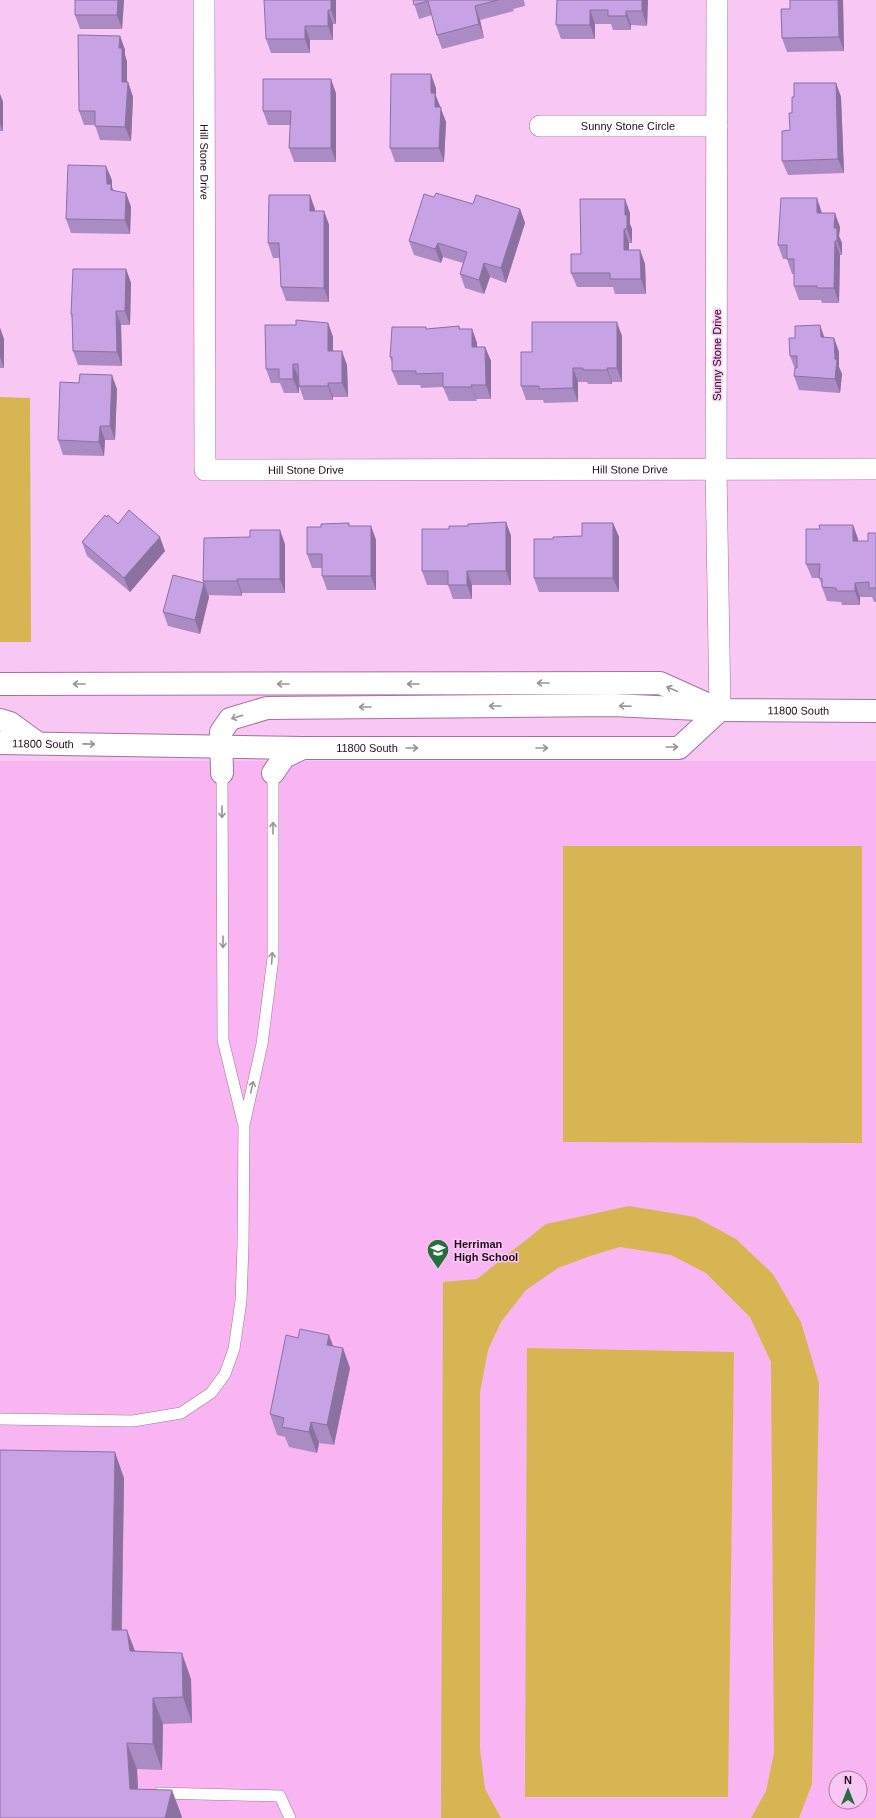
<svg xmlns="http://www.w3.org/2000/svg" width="876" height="1818" font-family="Helvetica,sans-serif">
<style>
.built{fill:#f9b5f2;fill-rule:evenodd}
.green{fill:#d7b553}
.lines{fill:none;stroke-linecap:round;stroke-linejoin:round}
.lane-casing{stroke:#a86fa3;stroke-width:12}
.street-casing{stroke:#a86fa3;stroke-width:22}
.primary-casing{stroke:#a86fa3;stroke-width:24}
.lane{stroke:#fff;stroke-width:11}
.street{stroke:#fff;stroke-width:21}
.primary{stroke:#fff;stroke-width:22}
.wall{fill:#ab8bc4}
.shaded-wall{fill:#8b71a0}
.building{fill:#c7a2e4;stroke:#8b71a0}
.oneway{stroke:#9c929b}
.labels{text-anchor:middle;stroke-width:3;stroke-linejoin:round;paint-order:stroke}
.street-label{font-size:11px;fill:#220c20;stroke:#f9c7f3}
.poi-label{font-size:11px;font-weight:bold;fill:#220c20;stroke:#f9c7f3;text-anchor:start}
</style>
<rect width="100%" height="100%" fill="#f9c7f3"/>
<path class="built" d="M0,761H876V1818H0ZM836,1778H860V1802H836Z"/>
<path class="green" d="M0,397L30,398L31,642H0Z
M563,846H862V1143L563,1142Z
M629,1206L695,1217L736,1239L773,1274L801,1322L819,1383L812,1784L799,1818H751L766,1791L774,1753L771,1362L750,1317L706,1273L671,1255L620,1247L590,1256L558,1268L526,1290L501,1322L488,1350L480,1392V1749L485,1789L501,1818H441L443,1282L477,1279L546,1224Z
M527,1348L734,1352L728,1797H525Z"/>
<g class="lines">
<g class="lane-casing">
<path id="lane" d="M222,773L223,1040L243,1122
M0,1419L133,1421L181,1413L211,1393L225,1374L234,1349L241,1301L243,1246L244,1125L262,1044L273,958V773
M159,1793L280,1796L290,1818"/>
</g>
<g class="street-casing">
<g id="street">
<path id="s1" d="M204,0L205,470L876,469"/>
<path d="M717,0L716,469L720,710"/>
<path id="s2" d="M540,126H717"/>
</g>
</g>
<g class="primary-casing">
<g id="primary">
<path d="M0,684L660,683L720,710"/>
<path d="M0,720L10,723L36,742"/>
<path id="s3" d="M0,743L303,748H679L720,710"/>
<path id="s4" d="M222,773L221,732L230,719L267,708L612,705L720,710L876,711"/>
<path d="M273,773L284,757L303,748"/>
</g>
</g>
<use href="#lane" class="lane"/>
<use href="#street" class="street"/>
<use href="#primary" class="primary"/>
</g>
<path class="wall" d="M75,0H124L122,29H80L75,15Z
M336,0V24H333V40H310V53H271L266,39Z
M413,0H524L525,6L513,9L514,11L480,20L484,38L442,49L437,35L432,15L419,19Z
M557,0H648L647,26L631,25V30H613L611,24H595V39H561L556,25Z
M790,0H843L844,51L787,52L782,38L790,9Z
M120,36L125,50V55L127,62V82H128L133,97L131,141L100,140L95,125H84L79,111Z
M836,83L841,97L844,173L788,175L782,161L790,130L794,97Z
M436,88V96L446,122L444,162H395L390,148Z
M336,93V162H294L289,148L290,125H268L263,111Z
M0,94L3,102V131H0Z
M112,180V187L113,191L126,193L131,207L130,234L71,233L66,219Z
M434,197L473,204L520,209L525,223L506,283L490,277L484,294L465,288L460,274L463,263L443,257L441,263L414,255L409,241Z
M315,209V211H324L329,225V302L286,301L281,287L280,258H273L268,243Z
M630,213V224L632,229V243H629V250H640L645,264L646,294H615L613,287H577L571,273L581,254Z
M822,213L840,227L839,236L842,243V255H840L839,303H822L821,300H799L794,286V274H792L787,259H783L778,245Z
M126,269L131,283L130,325H121L122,366L78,365L73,351L72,319L71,314Z
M328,323L333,337V351L347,365L348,397H333V400H304L299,386V381V393H284L280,383H271L266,369L296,325Z
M459,326L460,329H472L477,343V347H485L491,361V399H476L477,401H449L443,387L421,388L420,385H398L392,371V363L390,357L427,329Z
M0,328L4,339V368H0Z
M622,336V382H612V384H588L587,382H578V402L544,403L543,400H526L521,386L532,352Z
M825,337L834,338L839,352V367L842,374L840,393L799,390L794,376L795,369L790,356Z
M117,389L115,440H105L104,456L63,455L58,440Z
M107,517L165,551L130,592L87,556L82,542Z
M506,522L511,536V585H472V599H453L448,585H427L422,571L449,529Z
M613,523L619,537V592H539L534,578L553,539L582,536Z
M853,525L858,539V541H868L876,533V602H874L872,597H860V605H842L841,602L827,601L822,587V585L819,578H812L806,564L820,529Z
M350,526H371L376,540V590H327L322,576V568H312L307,554Z
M285,544V593H242V596L209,595V597L200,634L168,626L163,612L203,583V581Z
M333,1346L350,1368L334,1445L319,1443L317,1453L289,1447L285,1437L277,1435L270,1414Z
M124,1478L122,1630L135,1652L191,1679L192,1723L163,1724L162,1770L137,1769L138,1789L182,1817L181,1818H0Z"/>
<path class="shaded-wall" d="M118,0H124L122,29L117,15Z
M331,0H336V24L331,10Z
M642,0H648L647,26L642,11Z
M838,0H843V1L844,51L839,37Z
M475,6L480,20L484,38L479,24Z
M328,10L333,24V40L328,26Z
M590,10L595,24V39L590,25Z
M626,11L631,25V30L626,16Z
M305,26L310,40V53L305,39Z
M120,36L125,50V55L127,62V97L122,82L119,48Z
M431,74L436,88V96L446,122L444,162L439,148L435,107L431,93Z
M331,79L336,93V162L331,148Z
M128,82L133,97L131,141L125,127Z
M836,83L841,97L844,173L838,159Z
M0,94L3,102V131L0,124Z
M106,166L112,180V187L116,198L107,184Z
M126,193L131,207L130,234L125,220Z
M310,195L315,209V225L310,211Z
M817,198L822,213V227L817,213Z
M625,199L630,213V224L632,229V243L627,229L625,215Z
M520,209L525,223L506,283L501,268Z
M324,211L329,225V302L324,288Z
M835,213L840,227L839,236L842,243V255L837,241L834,228Z
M624,229L629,243V264L624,250Z
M835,241L840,255L839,303L834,288Z
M438,243L443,257L441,263L435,249Z
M640,250L645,264L646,294L641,279Z
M484,263L490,277L484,294L479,280Z
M126,269L131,283L130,325L125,311Z
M116,311L121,325L122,366L117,352Z
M617,322L622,336V382L617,368Z
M328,323L333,337V365L328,351Z
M820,325L825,339L821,337Z
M0,328L4,339V368L0,357Z
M472,329L477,343V361L472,347Z
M834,338L839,352V367L842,374L840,393L835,379Z
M485,347L491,361V399L486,385Z
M342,351L347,365L348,397L342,383Z
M293,364L299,379V393L293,379Z
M573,368L578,382V402L573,388Z
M607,368L612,382V384L607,370Z
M112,375L117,389L115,440L110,426Z
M328,383L333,397V400L328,386Z
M471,385L476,399L477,401L472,387Z
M100,426L105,440L104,456L99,442Z
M506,522L511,536V585L506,571Z
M613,523L619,537V592L613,578Z
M853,525L858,539V556L853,541Z
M371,526L376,540V590L371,576Z
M280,530L285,544V593L280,579Z
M160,537L165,551L130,592L124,578Z
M467,571L472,585V599L467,585Z
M237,579L242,593V596L237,581Z
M204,583L209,597L200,634L195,620Z
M855,583L860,597V605L855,591Z
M329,1335L337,1356L327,1345Z
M343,1348L350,1368L334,1445L327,1425Z
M311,1422L319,1443L317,1453L309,1432Z
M115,1452L124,1478L121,1656L112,1630Z
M127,1630L137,1656L130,1651Z
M182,1653L191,1679L192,1723L183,1697Z
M153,1698L163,1724L162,1770L153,1744Z
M127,1743L137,1769L139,1815L130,1789Z
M172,1790L182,1817L181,1818H165Z"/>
<path class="building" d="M75,0H118L117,15H75Z
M264,0H331V10H328V26H305V39H266Z
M413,0H498L475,6L479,24L437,35L428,1L414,5Z
M557,0H642V11H626V16H608V10H590V25H556Z
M790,0H838L839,37L782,38L781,9H790Z
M78,35L120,36L119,48H122V82H128L125,127L95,126V111H79Z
M391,74H431V93H435V107H441L439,148H390Z
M263,79H331V148H289L291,111H263Z
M794,83H836L838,159L782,161V131L790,130L789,113H792V97H794Z
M68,165L106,166L107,184H111V190L126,193L125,220L66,219Z
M436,193L473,204L476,195L520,209L501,268L484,263L479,280L460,274L467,252L438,243L435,249L409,241L424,194L434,197Z
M269,195H310V211H324V288L281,287L279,243H268Z
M781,198H817V213H835L834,228H837V241H835L834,288H817V286H794V259H787V245H778Z
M580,199H625V215H627V229H624V250H640L641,279H610V273H571V254H581Z
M73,269H126L125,311H116L117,352L73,351L72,314H71Z
M296,320L328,323V351H342V383H328V386H299L298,364H293V379H279V369H266L265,325H296Z
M532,322H617V368H607V370H583V368H573V388L539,389V386H521V352H532Z
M820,325L821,337L834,338L835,359L837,360L835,379L794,376L795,368H797V356H790L789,338H795V326Z
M459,326V329H472V347H485L486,385H471L472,387H443V373L416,374V371H392V357H390L392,327H426V329Z
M80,374L112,375L110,426H100L99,442L58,440L60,382L79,383Z
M129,510L160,537L124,578L82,542L105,515L107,517L108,515L118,524Z
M506,522V571H467V585H448V571H422V529H449V526H468V524Z
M349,523V526H371V576H322V554H307V527H321V524Z
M582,523H613V578H534V539H553V537L582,536Z
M819,525H853V541H868V533H876V588H869V582L855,583V591H837L836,588L822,587V579L819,578L820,564H806V529H820Z
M250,530H280V579H237V581H203L204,538L250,537Z
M173,575L204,583L195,620L163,612Z
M300,1329L329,1335L327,1345L343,1348L327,1425L311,1422L309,1432L282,1427L284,1418L270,1414L286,1335L298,1338Z
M0,1450L115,1452L112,1630H127L130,1651L182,1653L183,1697L153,1698V1744L127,1743L130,1789L172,1790L165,1818H0Z"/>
<defs><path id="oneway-shaft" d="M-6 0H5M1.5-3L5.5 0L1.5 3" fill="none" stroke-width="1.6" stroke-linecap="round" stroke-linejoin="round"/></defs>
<g class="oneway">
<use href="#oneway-shaft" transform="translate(543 683) rotate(180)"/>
<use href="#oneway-shaft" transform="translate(79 684) rotate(180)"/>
<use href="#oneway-shaft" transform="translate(283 684) rotate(180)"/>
<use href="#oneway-shaft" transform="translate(413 684) rotate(180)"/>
<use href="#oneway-shaft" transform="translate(672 689) rotate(-156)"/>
<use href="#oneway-shaft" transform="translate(495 706) rotate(180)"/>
<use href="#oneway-shaft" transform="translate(625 706) rotate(-178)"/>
<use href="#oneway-shaft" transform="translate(365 707) rotate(180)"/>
<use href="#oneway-shaft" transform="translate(237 717) rotate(163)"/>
<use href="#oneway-shaft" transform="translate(89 744) rotate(1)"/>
<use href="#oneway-shaft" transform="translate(672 747)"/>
<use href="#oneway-shaft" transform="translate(412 748)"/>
<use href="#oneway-shaft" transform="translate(542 748)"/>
<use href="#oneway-shaft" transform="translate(222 812) rotate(90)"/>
<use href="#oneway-shaft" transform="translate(273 828) rotate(-90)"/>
<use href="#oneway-shaft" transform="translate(223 942) rotate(90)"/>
<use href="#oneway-shaft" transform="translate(272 958) rotate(-86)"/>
<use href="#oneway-shaft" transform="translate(252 1087) rotate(-77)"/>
</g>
<defs>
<g id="school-pin" transform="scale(1.15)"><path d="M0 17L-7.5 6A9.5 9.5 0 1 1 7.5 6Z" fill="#266e3c" stroke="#f9c7f3"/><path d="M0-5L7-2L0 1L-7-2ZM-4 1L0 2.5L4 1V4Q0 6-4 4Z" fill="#fff"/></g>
</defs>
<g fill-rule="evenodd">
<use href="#school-pin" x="438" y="1250"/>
</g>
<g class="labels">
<g class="street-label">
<text dy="4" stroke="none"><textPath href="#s2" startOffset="88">Sunny Stone Circle</textPath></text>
<text dy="4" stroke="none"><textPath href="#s1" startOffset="162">Hill Stone Drive</textPath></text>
<text transform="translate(717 355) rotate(-90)" y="4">Sunny Stone Drive</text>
<text dy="4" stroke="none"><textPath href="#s1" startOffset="895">Hill Stone Drive</textPath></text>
<text dy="4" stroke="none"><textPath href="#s1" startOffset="571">Hill Stone Drive</textPath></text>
<text dy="4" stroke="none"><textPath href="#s4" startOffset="627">11800 South</textPath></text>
<text dy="4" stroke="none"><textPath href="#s3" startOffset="43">11800 South</textPath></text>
<text dy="4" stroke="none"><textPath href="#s3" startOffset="367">11800 South</textPath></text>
</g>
<g class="poi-label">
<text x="454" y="1248">Herriman<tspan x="454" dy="13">High School</tspan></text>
</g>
</g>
<g transform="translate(848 1790)"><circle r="19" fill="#f9c7f3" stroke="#a37c9f"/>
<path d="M0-3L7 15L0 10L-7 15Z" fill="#266e3c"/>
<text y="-6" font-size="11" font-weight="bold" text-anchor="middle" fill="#220c20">N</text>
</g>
</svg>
